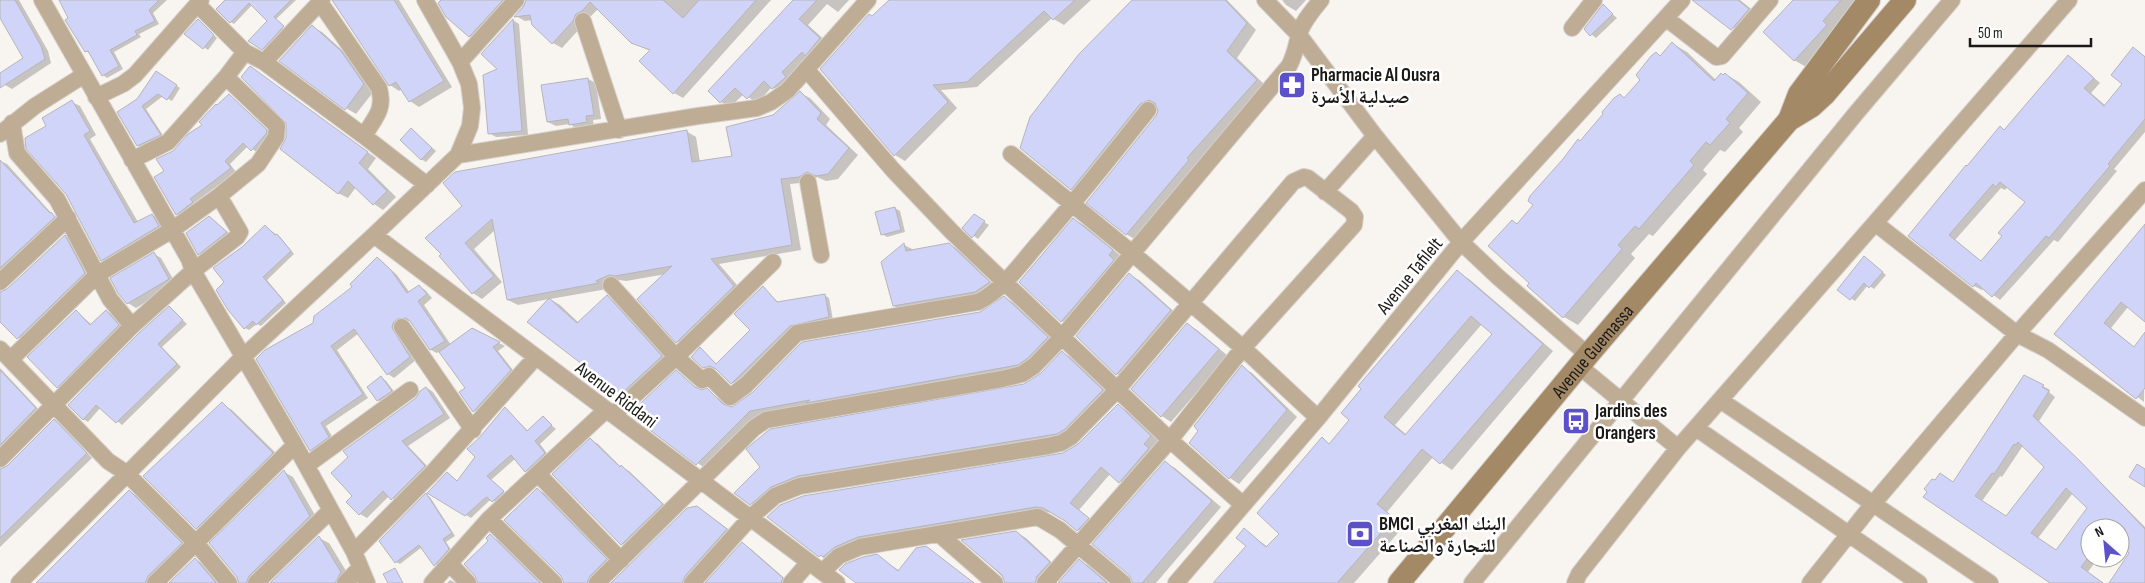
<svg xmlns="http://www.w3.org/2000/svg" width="2145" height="583" font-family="'Sofia Sans Condensed','Noto Naskh Arabic',sans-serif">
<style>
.shadow{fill:#0003;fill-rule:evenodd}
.building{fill:#d1d4f9;stroke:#b5b5ba;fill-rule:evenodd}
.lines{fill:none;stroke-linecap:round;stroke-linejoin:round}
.minor-casing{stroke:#d4d1cd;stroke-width:18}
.secondary-casing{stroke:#d4d1cd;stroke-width:24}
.minor{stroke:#beac95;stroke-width:16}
.secondary{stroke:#a38966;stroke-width:22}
.labels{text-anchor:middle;stroke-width:5;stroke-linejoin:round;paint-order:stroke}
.poi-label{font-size:19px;font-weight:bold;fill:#1a1917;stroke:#fff;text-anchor:start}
.street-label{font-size:19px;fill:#1a1917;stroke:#fff}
</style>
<rect width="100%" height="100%" fill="#f8f4f0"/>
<path class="shadow" d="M0,0H19L48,51L51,63L12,89L5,85L0,74L24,58L0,16Z
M63,0H167L153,13L159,24L139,34L141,37L114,52L123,69L107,78L103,75L91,54L86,51L69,19Z
M227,0H296L272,23L252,5L234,24L231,22Z
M333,0H399L452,87L419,107L410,101L402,89L399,91L390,85Z
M443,0H518L479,42L469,36Z
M527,0H771L683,98L674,93L651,51L631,42L598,9L591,16L585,19L582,26L562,48L553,43L533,25V20L525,21L516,16Z
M794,0H849L838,12L827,4L808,25L829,44L782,93L772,87L757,103L744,94L730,107L721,102Z
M891,0H1091L1064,25L1052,18L977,87L941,90L957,108L905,161L895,155L821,69Z
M1134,0H1227L1256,30L1237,58L1266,86L1136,240L1126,234L1159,111L1157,106L1150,109L1081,195L1071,189Z
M1282,0H1306L1296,11L1286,5Z
M1693,0H1740L1760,16L1743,35Z
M1794,0H1862L1808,68L1794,60Z
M1603,6L1617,18L1596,38L1585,29Z
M198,20L217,38L208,50L186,34Z
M513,20L519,24L528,135L496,137L489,133L499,69Z
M312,27L322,32L351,58L374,91L356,114L346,108Z
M283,28L287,30L267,51L250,41L272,34Z
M1673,44L1687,52L1716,80L1725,74L1739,82L1761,102L1739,128L1743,132L1725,152L1720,150L1703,170L1707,174L1653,236L1649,234L1631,254L1635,258L1578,325L1564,317L1531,283L1518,225L1535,205L1580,142L1620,95L1626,99L1642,80L1656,54L1661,57Z
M2133,49L2145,56V132L2114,169L2117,171L2058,242L2054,240L2000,300L1984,288L1982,290L1974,286L1910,235L1967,167L2005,131L2069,56L2100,83L2091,93L2106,106L2124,84ZM2008,186L2027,202L2004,236L1982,262L1955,240L2001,188L2005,190Z
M250,67L376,158L368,169L396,197L383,210L374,204L356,187L348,198L338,193L287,139L288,122Z
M161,75L180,88L172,101L163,96L146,109L164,137L142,148L138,146V99Z
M588,79L596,83L601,119L593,120L594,126L577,129L570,124L556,126L548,122L543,86Z
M800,93L810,98L830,119L826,125L858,155L838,179L826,181L817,177L810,182L790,184L801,250L719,264L743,292L687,347L677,342L666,274L626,281L620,280L604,286L607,289L550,299L560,305L579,323L607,297L617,303L671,363L632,398L622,393L549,299L518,305L508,300L495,230L474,249L502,282L482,299L473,293L440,256L443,254L427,238L686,131L696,137L700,162L734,157L773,116Z
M229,95L272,134L258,153L248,146L230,164L236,172L194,203L198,206L182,217L176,214L165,171L174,152L204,125Z
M72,102L80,106L96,135L90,139L138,222L152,215L159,219L165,230L109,264L102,260L67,193L48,127Z
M412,130L436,151L426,162L421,159Z
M0,161L7,164L53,215L58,218L0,278Z
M895,208L900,211L905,232L887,237L882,234Z
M974,216L989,225L978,239L964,228Z
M209,217L234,237L206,258L199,254Z
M1074,220L1084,225L1122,257L1072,327L1062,321L1020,282Z
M265,226L281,238L294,254L267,280L286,303L261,326L257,324L249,330L245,328L226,282L242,248Z
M2145,226V320L2128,307L2111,328L2135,348L2145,334L2144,402L2055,333Z
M65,236L71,240L91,277L24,342L0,320V292L7,290Z
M949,244L959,250L998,289L985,298L904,311L894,306L904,245L914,250Z
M154,254L161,258L176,284L136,308L128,303Z
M378,258L397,275L410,293L419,286L425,290L432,298L424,305L451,345L472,329L505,346L498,351L516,374L480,415L474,411L461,393L467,388L440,351L437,353L431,350L411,321H403L416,360L394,378L388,374L359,333L337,350L368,398L326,426L334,440L316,453L310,450L314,324L354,287Z
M1868,260L1886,275L1874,289L1868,285L1855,301L1839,290Z
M1457,272L1469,279L1553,351L1452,470L1433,457L1387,512L1404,526L1354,583H1215L1248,546L1244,530L1268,547L1281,534L1322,439L1330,444L1351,420ZM1482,324L1494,334L1407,435L1395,425Z
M1129,275L1139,280L1180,317L1127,380L1117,374L1078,336Z
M763,288L779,303L824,295L829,298L833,320L795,328L736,386L716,368L709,370L704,367L700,349L718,365L752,330Z
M1004,297L1014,303L1056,343L1027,369L759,416L706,469L631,414L676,372L701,391L707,390L732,408L980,313Z
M169,307L187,324L162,347L181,367L122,425L101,407L88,422L83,419Z
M76,311L92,325L106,311L111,314L123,329L62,389L57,387Z
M1187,324L1197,330L1228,356L1171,422L1162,416Z
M1063,353L1072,358L1112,396L1074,434L808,481L760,509L736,493L1025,385L1042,374Z
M1242,367L1252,373L1297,417L1239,484L1230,478Z
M0,368L42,413L0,455Z
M2025,376L2050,390L2049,392L2055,397L2039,421L2145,527V583H2111L2131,553L2120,541V528H2090V558H2098L2088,572L2103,583H2052L1935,482L1941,474L1954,483ZM2022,447H2025L2045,466L2006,517L1982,501L2000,476L2002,477ZM2073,493L2088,508L2056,551L2038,538Z
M382,378L386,381L396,394L383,403L378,400L368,387Z
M427,388L433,392L450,418L408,446L431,470L399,503L389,496L367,518L360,514L354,496L417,399Z
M222,404L232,410L282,459L207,533L197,528Z
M1118,405L1127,411L1160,442L1129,488L1110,474L1079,510L1097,524L1087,536L1054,513L1047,512L869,542L829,562L769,517L1064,454L1079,445Z
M505,408L528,431L543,418L556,429L540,444L549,456L531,474L526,471L516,458L491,480L508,495L498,504L492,500L489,501L471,518L429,492L447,473L458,482L476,457L480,439Z
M54,421L60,424L92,458L0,547V469L8,467Z
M591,440L598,444L621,467L629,471L669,509L629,549L622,544L554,474Z
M1165,463L1175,468L1221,507L1156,583H1134Z
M284,472L293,477L319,522L258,583H239Z
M537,489L546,494L614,565L598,583H564Z
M129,491L139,497L191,549L157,583H37Z
M426,495L430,497L455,536L446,542L452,551L438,567L422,547L400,564L396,562Z
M706,513L735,534L692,583H613Z
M1016,532L1026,538L1059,569L1047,583H1006L1005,579L964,541Z
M490,536L499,541L542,583H478Z
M319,538L329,543L351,579L347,583H272Z
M742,544L751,549L790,583H707Z
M926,547L974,583H858L877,556L900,571Z
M195,559L205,565L220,583H171Z
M1079,561L1089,566L1109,583H1060Z
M450,580L456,583H447Z"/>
<path class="building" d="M0,0H15L41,46L45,59L0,88V73L23,58L0,18Z
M59,0H159L149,10L155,21L135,31L137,35L110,50L119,66L102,76L88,51L85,52L65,20L68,18Z
M225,0H291L274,17L284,26L262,50L248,41L267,21L249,3L230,23L216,9Z
M332,0H394L444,81L409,102L396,82L389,86Z
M441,0H503L469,37L446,17L438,3Z
M526,0H663L683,18L699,0H756L673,94L639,61L650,50L631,43L590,2L582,11L576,14L573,21L552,44L532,25L530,15L514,17L524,6Z
M793,0H817L799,19L820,38L805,56L802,52L782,72L786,77L772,89L764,81L747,99L735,88L720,103L708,91Z
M889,0H1075L1053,20L1044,11L967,82L933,85L948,102L894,156L820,69L869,14L872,16Z
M1132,0H1225L1247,23L1227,51L1257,80L1187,158L1189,160L1126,235L1086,203L1156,116L1158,111L1155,103L1149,100L1140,104L1071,190L1020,148L1030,117L1079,54Z
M1692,0H1738L1749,9L1731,30Z
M1793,0H1841L1823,21L1827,25L1794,61L1763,32Z
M1603,4L1613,14L1590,36L1584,29Z
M198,19L214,35L203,49L184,34Z
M513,19L522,131L488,134L483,75L497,69L481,54Z
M312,25L341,51L364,84L345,110L279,61Z
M1672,42L1714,81L1721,73L1723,75L1725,73L1748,93L1726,119L1730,123L1710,145L1706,142L1690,161L1694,165L1639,229L1635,226L1618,245L1622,249L1563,318L1527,286L1529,283L1488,246L1512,220L1517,224L1533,205L1528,201L1530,196L1563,159L1578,139L1580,141L1603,114L1602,112L1614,98L1620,94L1624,98L1640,80L1636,75L1651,56L1656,52L1660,56Z
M2133,47L2145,57V119L2108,164L2110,166L2049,238L2046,236L1992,297L1976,283L1973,287L1908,236L1966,165L1967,166L2000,126L2004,130L2068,55L2094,78L2084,88L2104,106L2122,84L2111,75ZM2000,182L2025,202L1998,233L2002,236L1981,261L1949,235L1993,184L1996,187Z
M250,66L368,152L359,163L387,191L373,205L348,181L338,194L280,149L286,138V123L241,77Z
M156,71L177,85L167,100L158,94L142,106L161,135L137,146L117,112L137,99Z
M588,78L594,115L586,116L587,122L569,125L568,119L547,122L541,85Z
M800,91L821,113L817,119L849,148L828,174L816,176L807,172L799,177L781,179L792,245L711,259L734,286L676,343L637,299L672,266L615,276L609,275L596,281L599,283L507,300L492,219L465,243L494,276L472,294L439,256L441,254L425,238L462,206L443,183L455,172L687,130L692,162L732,156L726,127L773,115Z
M229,94L267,130L266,134L251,151L243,143L225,161L231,168L190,199L193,202L176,215L154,177L164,171L156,159L173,151L188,134L202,125L199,122L216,104L217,105Z
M72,100L90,131L84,135L134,223L152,214L159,226L101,261L66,194L26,149L25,138L46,126L42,118Z
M411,128L432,148L421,160L400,140Z
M0,160L50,213L51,212L55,217L0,268Z
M895,207L901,230L881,235L875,212Z
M974,214L985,221L972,238L962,228Z
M209,216L227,232L198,255L186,233Z
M1073,218L1113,250L1109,255L1114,260L1061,322L1019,282Z
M2145,224V322L2121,302L2104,323L2134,347L2145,332V388L2136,399L2054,334Z
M265,225L275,235L277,234L291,251L263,277L283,300L256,325L253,321L244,329L228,310L216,290L224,282L213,268L242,247Z
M65,235L85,273L17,339L0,322V292L7,289Z
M904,243L906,251L949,243L990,282L975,292L893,306L881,262Z
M154,252L169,279L127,304L118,293L110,278Z
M1864,256L1883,272L1869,288L1864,283L1850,300L1837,290Z
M377,257L391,270L407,293L419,285L427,294L418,301L445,341L430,350L410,321L406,318L397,319L393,323L392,328L410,357L387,375L354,329L331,346L363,394L321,423L329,437L310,451L256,359L265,350L313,323L314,316L352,287L350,284Z
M1457,270L1543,344L1440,464L1422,449L1377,504L1394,518L1337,583H1213L1246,546L1236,538L1244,528L1266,547L1279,534L1257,513L1322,437L1329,444L1349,420L1341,413L1361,389L1358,386ZM1471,316L1492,334L1405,435L1384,417Z
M1129,273L1171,310L1116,375L1076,336Z
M763,286L777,302L825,294L829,317L790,326L731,384L716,369L710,366L703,368L691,357L700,347L716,364L750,330L734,314Z
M607,295L662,356L621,394L527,322L549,298L577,323Z
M1004,296L1048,337L1028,358L1018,365L806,403L810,400L750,411L696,465L629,414L676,370L695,387L702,390L707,388L723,404L732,407L753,392L802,342L980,312Z
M169,306L183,320L158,344L177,364L116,423L96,405L83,420L68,405L139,333Z
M76,310L90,325L106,310L119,325L57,388L27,357Z
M1187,323L1219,349L1161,417L1131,389Z
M472,328L500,342L493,347L511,370L473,412L459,392L465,388L439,352Z
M1062,351L1103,390L1065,429L1057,434L798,476L771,487L750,505L734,493L760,467L746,449L770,429L1024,384L1041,373Z
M1242,365L1287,410L1229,479L1189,443L1198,431L1194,426Z
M0,370L36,408L0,445Z
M2024,375L2044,385L2042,387L2049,391L2033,416L2081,462L2145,529V583H2109L2129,553L2120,543V528H2090V555L2081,567L2103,583H2050L1923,497L1927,492L1924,489L1932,479L1935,480L1940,473L1953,482ZM2018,442L2044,467L2006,516L1975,496L1992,473L1994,474L2014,444L2016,445ZM2066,488L2087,508L2056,550L2031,533Z
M381,376L392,391L377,401L367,387Z
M426,387L444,414L402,441L425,466L391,500L383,491L359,515L346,502L352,496L331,473L348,457L343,451L416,398L420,391Z
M222,402L273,453L196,529L143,476Z
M1118,404L1151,436L1144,444L1149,448L1119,483L1101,467L1070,503L1089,518L1077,531L1065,521L1043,508L1036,507L858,537L835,547L823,557L821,555L819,557L767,517L780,505L803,496L1063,453L1078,444Z
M505,407L527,431L543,416L552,425L535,441L545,453L525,472L511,455L487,476L504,491L492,502L487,497L484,499L465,516L427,493L447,472L457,481L475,457L467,449L479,438Z
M54,419L87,453L0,538V469L7,466Z
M590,438L620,467L621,465L663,504L621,545L552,474Z
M1165,461L1212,501L1142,583H1133L1129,575L1092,544Z
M2137,464L2145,469V487L2129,477Z
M284,470L310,516L249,576L246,583H239L237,577L209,543Z
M537,488L607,559L590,576L587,583H564L561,576L504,520Z
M129,490L182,543L148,576L145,583H36Z
M426,493L452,533L443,539L449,549L434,566L419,545L395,563L379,541Z
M697,506L727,529L685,576L682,583H611L687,508Z
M1016,531L1050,562L1037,576L1035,583H1005L1002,575L961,540Z
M490,534L540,583H478L475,576L464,564L488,541L486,538Z
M319,536L341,572L335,583H270Z
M742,542L783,578L781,583H705Z
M926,546L974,583H856L839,570L845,564L863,557L877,554L898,571L916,548Z
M195,558L216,583H169Z
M1079,559L1107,583H1058Z
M395,568L403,583H388L383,574Z"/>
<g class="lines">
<g class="minor-casing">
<path id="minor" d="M42,0L189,259L193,271L295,445L354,552L367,583
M1265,0L1299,35L1375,136L1461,242L1498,277L1588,355
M2069,0L1875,223L2017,334L2048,350L2145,418
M319,1L379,88C385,110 375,117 364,136
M197,4L245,52L264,62L364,136L427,185
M1667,19L1716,57L1722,56L1770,0
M583,21L619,130
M1572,28L1594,0
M264,62L322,0
M460,62L516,0
M806,69L893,170L952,232L1170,440L1242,504
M96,97L123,84L135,75L201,0
M12,123L17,153L57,199L110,299L132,326
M0,134L35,106L84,75
M1011,154L1132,253L1243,348L1318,418
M458,155L698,116L757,108L771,102L787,91L868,0
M132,160L168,142L226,77
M808,182L821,255
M1325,192L1375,136
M374,235L837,583
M0,282L68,218
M611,285L676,357L702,380L709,376L730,397L746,385L797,333L978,302C1002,290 1019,266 1036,246C1075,202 1111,156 1148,110
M402,327L473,430
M0,349L108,461L126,473L196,543L229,583
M11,359L98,274L172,230L219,196L258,164L276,137L277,126L226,77L245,52
M1720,400L1990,583
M613,415L676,357L773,262
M1696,428L1919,583
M1678,448L1875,223
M0,459L132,326L193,271L237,237L240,232L219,196
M307,465L410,390
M538,474L621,560
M489,519L554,583
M939,534L995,583
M354,552L434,471L535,358
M450,564L468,583
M822,572L839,556L860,547L1038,517L1060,530L1123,583
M19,583L244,356L374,235L458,155L470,126L472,108L469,84L460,62L425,0
M155,583L295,445
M256,583L331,510
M345,583L360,568
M432,583L489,519L606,410
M597,583L754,428L766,420L1002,379L1022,374L1034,366L1063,336L1289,66C1295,55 1296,46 1299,35C1302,22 1313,10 1321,0
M692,583L751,517L775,496L800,486L1048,446L1061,443L1071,437L1117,390L1293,182L1304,177L1308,178L1351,211L1355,217L1354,225L1243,348L1170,440L1045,583
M791,583L809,562
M1176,583L1318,418L1461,242L1682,0
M1472,583L1857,112L1952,0
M1575,583L1579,574L1678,448L1579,366
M1810,583L1872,505L2017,334L2145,190"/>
</g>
<g class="secondary-casing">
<g id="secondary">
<path d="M1789,120L1799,94L1869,0"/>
<path id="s1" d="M1399,583L1588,355L1789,120L1812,106L1824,95L1905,0"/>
</g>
</g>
<use href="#minor" class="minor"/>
<use href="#secondary" class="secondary"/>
</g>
<defs>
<g id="pharmacy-square" transform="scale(1.4375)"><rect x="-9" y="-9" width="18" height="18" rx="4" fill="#5c51c9" stroke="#fff"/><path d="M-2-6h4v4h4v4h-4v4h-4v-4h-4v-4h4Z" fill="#fff"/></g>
<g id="bus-square" transform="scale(1.4375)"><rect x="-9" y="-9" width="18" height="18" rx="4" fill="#5c51c9" stroke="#fff"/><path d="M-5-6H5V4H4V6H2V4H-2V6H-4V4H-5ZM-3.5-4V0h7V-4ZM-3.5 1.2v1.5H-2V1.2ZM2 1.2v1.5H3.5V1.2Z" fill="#fff"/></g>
<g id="bank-square" transform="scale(1.4375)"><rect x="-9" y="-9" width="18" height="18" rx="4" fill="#5c51c9" stroke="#fff"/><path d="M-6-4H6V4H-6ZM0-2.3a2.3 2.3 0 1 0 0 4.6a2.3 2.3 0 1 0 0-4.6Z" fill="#fff"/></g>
</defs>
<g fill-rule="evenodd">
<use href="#pharmacy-square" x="1292" y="85"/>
<use href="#bus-square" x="1576" y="421"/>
<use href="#bank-square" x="1360" y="534"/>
</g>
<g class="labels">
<g class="poi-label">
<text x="1311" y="81">Pharmacie Al Ousra<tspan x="1311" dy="22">صيدلية الأسرة</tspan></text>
<text x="1595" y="417">Jardins des<tspan x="1595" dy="22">Orangers</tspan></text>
<text x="1379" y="530">BMCI البنك المغربي<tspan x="1379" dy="22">للتجارة والصناعة</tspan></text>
</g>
<g class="street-label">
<text transform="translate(1409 275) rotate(-51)" y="7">Avenue Tafilelt</text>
<text dy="7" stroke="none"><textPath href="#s1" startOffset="302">Avenue Guemassa</textPath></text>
<text transform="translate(617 394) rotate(37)" y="7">Avenue Riddani</text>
</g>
</g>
<g transform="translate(2105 543) rotate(333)"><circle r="24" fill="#ffffff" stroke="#a3a3a2"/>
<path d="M0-4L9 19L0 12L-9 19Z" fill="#5c51c9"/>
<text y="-8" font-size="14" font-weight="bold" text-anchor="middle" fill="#1a1917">N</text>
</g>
<path d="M1970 38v8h121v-8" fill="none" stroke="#1a1917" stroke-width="2.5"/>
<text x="1978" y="38" font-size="15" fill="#1a1917" stroke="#ffffff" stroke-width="4" paint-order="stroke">50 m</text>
</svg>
